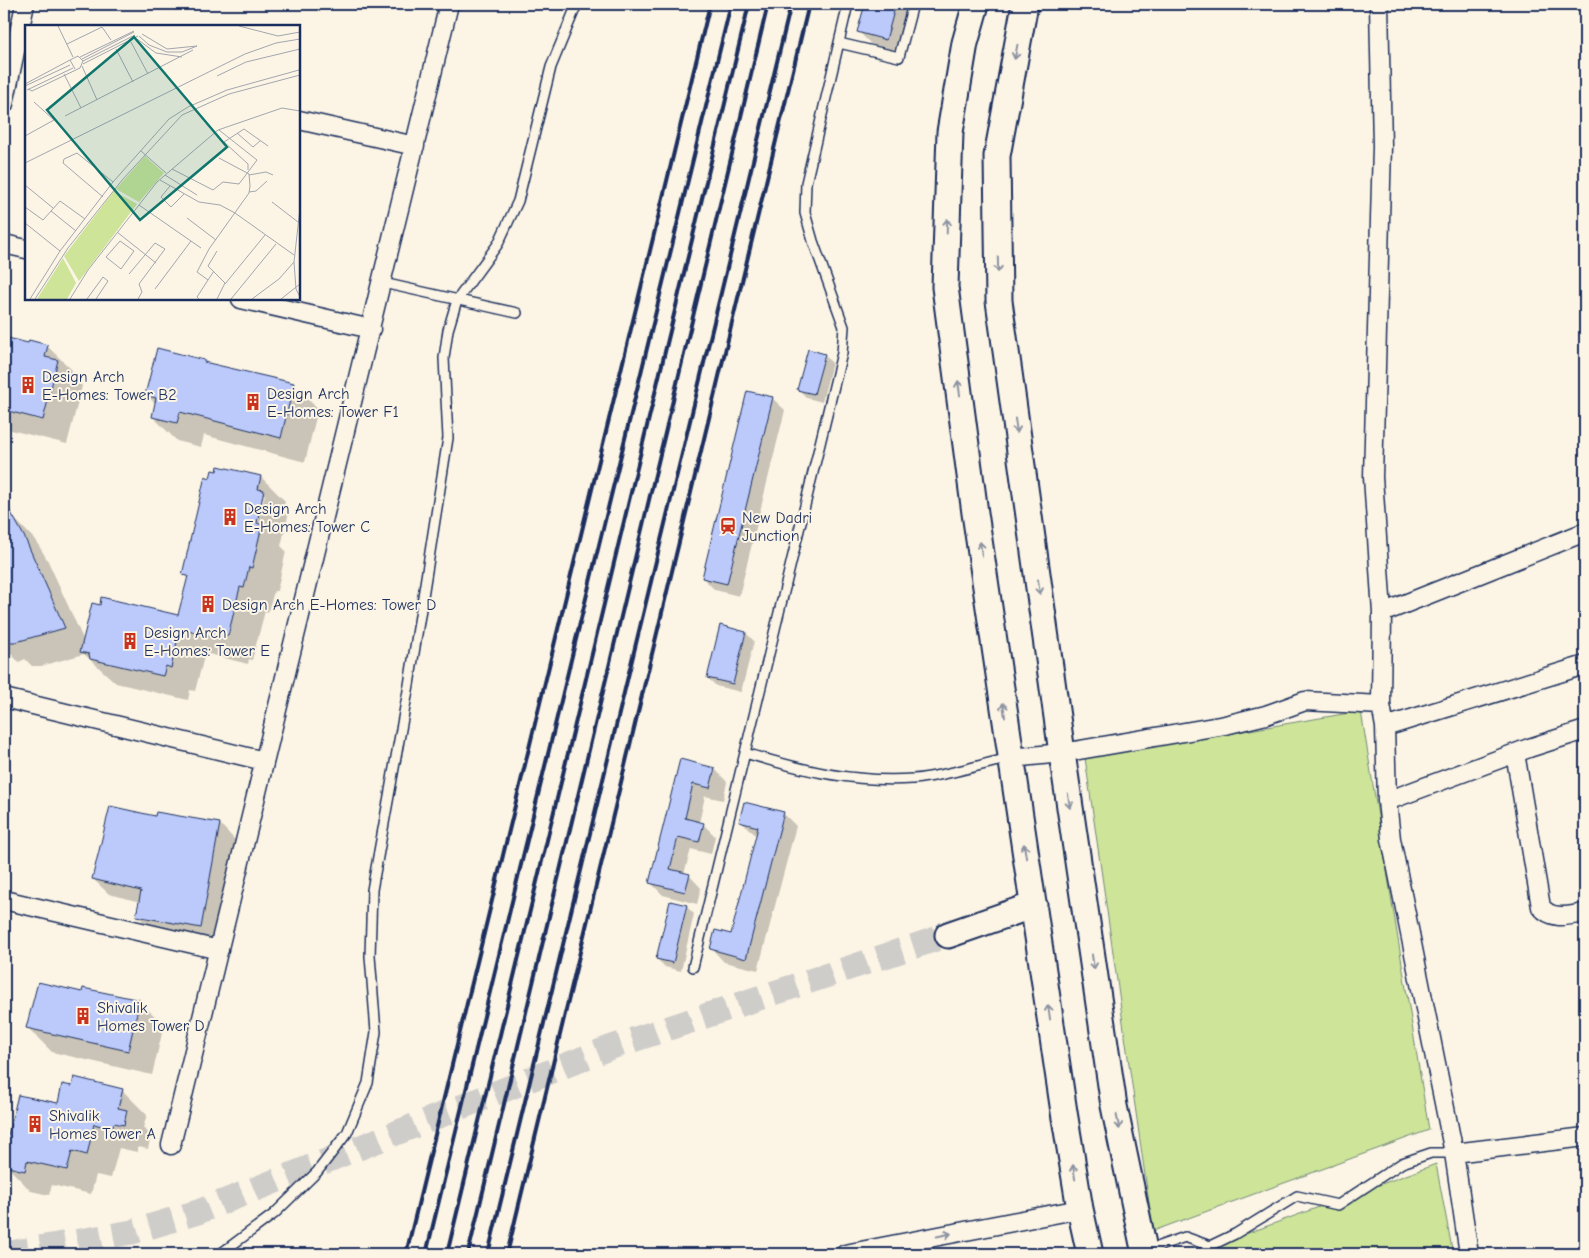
<svg xmlns="http://www.w3.org/2000/svg" width="1589" height="1258" font-family="'Comic Neue',sans-serif">
<style>
.green{fill:#cde499;stroke:#748a7c}
.shadow{fill:#0003;fill-rule:evenodd}
.building{fill:#bccafb;stroke:#1b2f5e}
.lines{fill:none;stroke-linecap:round;stroke-linejoin:round}
.secondary-tunnel{stroke:#cfcdca;stroke-width:25;stroke-dasharray:25 12;stroke-linecap:butt}
.lane-casing{stroke:#1b2f5e;stroke-width:12}
.street-casing{stroke:#1b2f5e;stroke-width:21}
.secondary-casing{stroke:#1b2f5e;stroke-width:29}
.lane{stroke:#fcf5e5;stroke-width:9}
.street{stroke:#fcf5e5;stroke-width:18}
.secondary{stroke:#fcf5e5;stroke-width:25}
.rail{stroke:#1b2f5e;stroke-width:4}
.oneway{stroke:#8c92a2}
.labels{text-anchor:middle;stroke-width:4;stroke-linejoin:round;paint-order:stroke}
.poi-label{font-size:16px;fill:#1b2f5e;stroke:#fcf5e5;text-anchor:start}
.inset-road{fill:none;stroke:#a2a6af;stroke-width:1}
.view{fill:#0f766e;fill-opacity:0.15;stroke:#0f766e;stroke-width:2.5}
.inset-edge{fill:none;stroke:#1b2f5e;stroke-width:2.5}
</style>
<rect width="100%" height="100%" fill="#fcf5e5"/>
<filter id="ink" filterUnits="userSpaceOnUse"><feTurbulence type="fractalNoise" baseFrequency=".02" numOctaves="2"/><feDisplacementMap in="SourceGraphic" scale="10" xChannelSelector="R" yChannelSelector="G"/><feConvolveMatrix kernelMatrix="1 2 1 2 8 2 1 2 1" color-interpolation-filters="sRGB"/></filter>
<g filter="url(#ink)">
<path class="green" d="M1361,711L1429,1130L1153,1231L1085,758Z
M1436,1164L1453,1254H1191Z"/>
<path class="shadow" d="M867,4H912L898,52L871,44L859,32Z
M4,338L29,345L47,346L72,370L71,374L82,386L67,444L11,430L4,423Z
M824,355L832,363L822,402L807,398L799,390Z
M204,361L206,364L293,385L318,409L305,462L204,435L201,447L177,441L153,417L156,404L146,395Z
M772,398L785,410L739,596L715,590L703,578Z
M261,477L285,501L283,511L288,516L281,546L286,551L277,591H274L268,612L265,611L252,660L249,659L248,664L205,653L195,691L190,690L188,700L116,683L84,654L41,666H32L25,659L19,662L4,647V515L6,518L12,516L36,541L48,561L84,641L179,617L189,580L183,574L211,479ZM262,494H265L256,530L254,529Z
M746,633L754,641L741,692L716,686L708,678Z
M681,761L715,769L727,782L723,800L705,796L699,823L703,824L715,836L711,854L691,849L684,874L689,875L701,888L697,904L663,895L651,883Z
M783,813L796,826L758,970L724,962L712,949L731,935L757,836L741,822Z
M156,818L220,824L235,840L216,943L153,931L138,916L140,902L109,894L93,879Z
M686,906L694,914L681,971L665,967L657,959Z
M139,1001L164,1025L152,1075L52,1052L28,1028Z
M122,1090L147,1115L143,1128L151,1135L148,1149L138,1147L137,1152L119,1148L111,1178L96,1175L91,1194L52,1185L49,1195L31,1191L4,1163L19,1097L59,1105Z"/>
<path class="building" d="M865,4H896L886,40L857,32Z
M4,337L28,343L29,340L48,345L45,357L58,360L43,420L4,410Z
M157,348L204,360V362L294,383L281,438L180,412L177,423L152,417L156,398L145,395Z
M808,349L825,354L814,394L797,390Z
M747,391L773,397L727,584L702,578Z
M218,466L261,476L258,489L264,490L257,523L262,525L252,568L249,567L244,588L240,587L228,636L225,635L224,640L180,629L171,668L166,666L163,676L90,659L89,654L80,652L92,603L100,605L101,597L178,615L188,576L182,575L205,476L210,478L212,470L217,471Z
M4,500L24,536L65,628L16,642H4Z
M720,625L746,632L733,684L707,678Z
M680,759L715,768L710,788L693,784L685,818L704,823L699,842L678,837L670,869L690,874L685,892L649,883Z
M744,802L784,812L746,959L710,949L715,930L731,934L758,827L739,822Z
M110,806L155,816L156,812L220,823L201,928L136,916L141,891L92,879Z
M670,901L687,905L673,963L656,959Z
M38,982L82,992L83,988L140,1000L128,1051L26,1028Z
M74,1077L123,1089L118,1108L127,1110L124,1125L114,1123L112,1129L94,1124L87,1155L72,1151L67,1170L27,1161L25,1171L4,1166V1151L18,1095L58,1103L62,1084L72,1086Z"/>
<g class="lines">
<path class="secondary-tunnel" d="M4,1254L132,1232L198,1212L609,1048L948,935"/>
<g class="lane-casing">
<path id="lane" d="M839,43L899,57L913,4
M383,283L517,313
M745,753C802,770 853,783 913,779C943,777 981,764 1011,758
M693,967L842,353L844,327L813,241L805,213L806,183L848,4
M1145,1251L1185,1237L1210,1246L1235,1234L1297,1196L1338,1205L1402,1163L1431,1153H1454
M220,1254L274,1214L317,1172L347,1133L368,1083L376,1032L370,956L372,890L409,685L448,438L444,358L448,330L457,300L498,244L518,201L551,67L577,4"/>
</g>
<g class="street-casing">
<path id="street" d="M1379,4L1382,146L1373,477L1382,613L1381,705L1385,727L1387,801L1391,839L1454,1153L1469,1254
M4,104L25,4
M299,120L415,146
M4,244L26,249
M241,299L371,329
M1382,613L1585,532
M4,698L264,761
M1385,727L1585,665
M1515,753L1541,907C1553,921 1569,915 1585,913
M1011,758L1062,753L1225,725L1266,715L1305,701L1381,705
M1387,801L1529,748L1585,730
M4,900L219,950
M171,1145L449,4
M1454,1153L1585,1137
M845,1254L1080,1209"/>
</g>
<g class="secondary-casing">
<path id="secondary" d="M976,4L965,43L950,132L945,287L975,513L1064,1112L1080,1209L1090,1254
M1025,4L997,156L999,301L1062,753L1114,1106L1145,1254
M948,935L1034,905"/>
</g>
<use href="#lane" class="lane"/>
<use href="#street" class="street"/>
<use href="#secondary" class="secondary"/>
<path class="rail" d="M406,1254L710,4
M426,1254L731,4
M447,1254L749,4
M468,1254L768,4
M488,1254L791,4
M507,1254L809,4"/>
</g>
<defs><path id="oneway-shaft" d="M-6 0H5M1.5-3L5.5 0L1.5 3" fill="none" stroke-width="1.6" stroke-linecap="round" stroke-linejoin="round" transform="scale(1.25)"/></defs>
<g class="oneway">
<use href="#oneway-shaft" transform="translate(1016 52) rotate(101)"/>
<use href="#oneway-shaft" transform="translate(947 226) rotate(-88)"/>
<use href="#oneway-shaft" transform="translate(998 265) rotate(89)"/>
<use href="#oneway-shaft" transform="translate(959 388) rotate(-98)"/>
<use href="#oneway-shaft" transform="translate(1016 426) rotate(82)"/>
<use href="#oneway-shaft" transform="translate(981 549) rotate(-98)"/>
<use href="#oneway-shaft" transform="translate(1039 587) rotate(82)"/>
<use href="#oneway-shaft" transform="translate(1004 710) rotate(-98)"/>
<use href="#oneway-shaft" transform="translate(1069 801) rotate(82)"/>
<use href="#oneway-shaft" transform="translate(1025 851) rotate(-99)"/>
<use href="#oneway-shaft" transform="translate(1093 962) rotate(82)"/>
<use href="#oneway-shaft" transform="translate(1049 1012) rotate(-98)"/>
<use href="#oneway-shaft" transform="translate(1118 1122) rotate(78)"/>
<use href="#oneway-shaft" transform="translate(1074 1172) rotate(-99)"/>
<use href="#oneway-shaft" transform="translate(944 1235) rotate(-11)"/>
</g>
</g>
<defs>
<g id="building-bare" transform="scale(1.35)"><path d="M-4-6H4V6H1V3H-1V6H-4ZM-2.5-4.3h1.7v1.8h-1.7ZM.8-4.3h1.7v1.8H.8ZM-2.5-1h1.7V.8h-1.7ZM.8-1h1.7V.8H.8Z" fill="#c8321e" stroke="#fcf5e5" stroke-width="2.5" paint-order="stroke"/></g>
<g id="station-bare" transform="scale(1.35)"><path d="M-3-6H3Q5-6 5-4V2Q5 4 3 4L4.5 6H3L1.5 4h-3L-3 6H-4.5L-3 4Q-5 4-5 2V-4Q-5-6-3-6ZM-3.5-4v3h7v-3ZM-3.5 1v1.5H-2V1ZM2 1v1.5H3.5V1Z" fill="#c8321e" stroke="#fcf5e5" stroke-width="2.5" paint-order="stroke"/></g>
</defs>
<g fill-rule="evenodd">
<use href="#building-bare" x="28" y="385"/>
<use href="#building-bare" x="253" y="402"/>
<use href="#building-bare" x="230" y="517"/>
<use href="#station-bare" x="728" y="526"/>
<use href="#building-bare" x="208" y="604"/>
<use href="#building-bare" x="130" y="641"/>
<use href="#building-bare" x="83" y="1016"/>
<use href="#building-bare" x="35" y="1124"/>
</g>
<g class="labels">
<g class="poi-label">
<text x="42" y="382">Design Arch<tspan x="42" dy="18">E-Homes: Tower B2</tspan></text>
<text x="267" y="399">Design Arch<tspan x="267" dy="18">E-Homes: Tower F1</tspan></text>
<text x="244" y="514">Design Arch<tspan x="244" dy="18">E-Homes: Tower C</tspan></text>
<text x="742" y="523">New Dadri<tspan x="742" dy="18">Junction</tspan></text>
<text x="222" y="610">Design Arch E-Homes: Tower D</text>
<text x="144" y="638">Design Arch<tspan x="144" dy="18">E-Homes: Tower E</tspan></text>
<text x="97" y="1013">Shivalik<tspan x="97" dy="18">Homes Tower D</tspan></text>
<text x="49" y="1121">Shivalik<tspan x="49" dy="18">Homes Tower A</tspan></text>
</g>
</g>
<g transform="translate(25 25)">
<rect width="275" height="275" fill="#fcf5e5"/>
<path d="M120,131L139,148L114,177L91,164ZM89,166L112,179L54,256L39,231ZM38,233L51,258L42,274H12Z" fill="#cde499"/>
<path class="inset-road" d="M33,1L48,32M214,1L253,11L275,7M117,9L142,24L172,21M114,11L124,20L142,27H157L172,21M112,14L131,28L157,32M106,17L123,49M42,19L77,2L86,15M91,24L108,57M55,32L109,6M57,34L109,7M58,36L110,10M58,39L113,11M57,41L72,75M39,49L56,83M192,51L221,37L275,24M0,59L45,35M0,61L45,40M3,64L7,66L55,43L58,36L53,31L45,35L50,44M2,65L48,43M40,91L168,25M212,108L228,122L235,116M0,111L29,95L9,77M116,126L141,148M0,138L220,29L251,18L275,14M147,144L188,165L198,157L214,159L232,135L194,105M223,145V139L199,117L219,104L243,121M140,150L172,170M224,150L241,147L248,150M135,155L174,177L195,180L210,188L269,230M0,160L28,183M145,161L136,172L146,182L159,169M224,167L231,166L242,156M78,172L38,138L39,134L52,128L88,157M247,177L273,197M114,180L176,223M0,182L18,195L35,176L60,194M275,183L269,237L271,264L275,272M26,186L51,206M162,193L191,215M0,198L35,226M92,207L131,238M95,216L109,226L96,244L81,232ZM192,226L183,241L200,258L192,274M189,246L183,255L172,247L184,224L224,168L225,161L224,149L194,133M104,249L130,218L140,224L114,259L117,267L113,274M200,259L240,210M130,264L166,216M5,274L35,226L88,157L144,94L163,82L202,65L274,45M10,274L43,223L98,154L157,90L204,69L275,50M45,274L63,245L132,157L193,105L257,83L275,86M62,274L78,252L83,256L71,274M174,274L172,272L183,255M206,274L251,219M227,274L254,254L269,237M256,274L275,259"/>
<path class="view" d="M109,12L202,122L115,195L22,85Z"/>
<rect width="275" height="275" class="inset-edge"/>
</g>
<rect width="1589" height="1258" fill="none" stroke="#fcf5e5" stroke-width="20"/>
<rect x="10" y="10" width="1569" height="1238" fill="none" stroke="#1b2f5e" stroke-width="2" filter="url(#ink)"/>
</svg>
